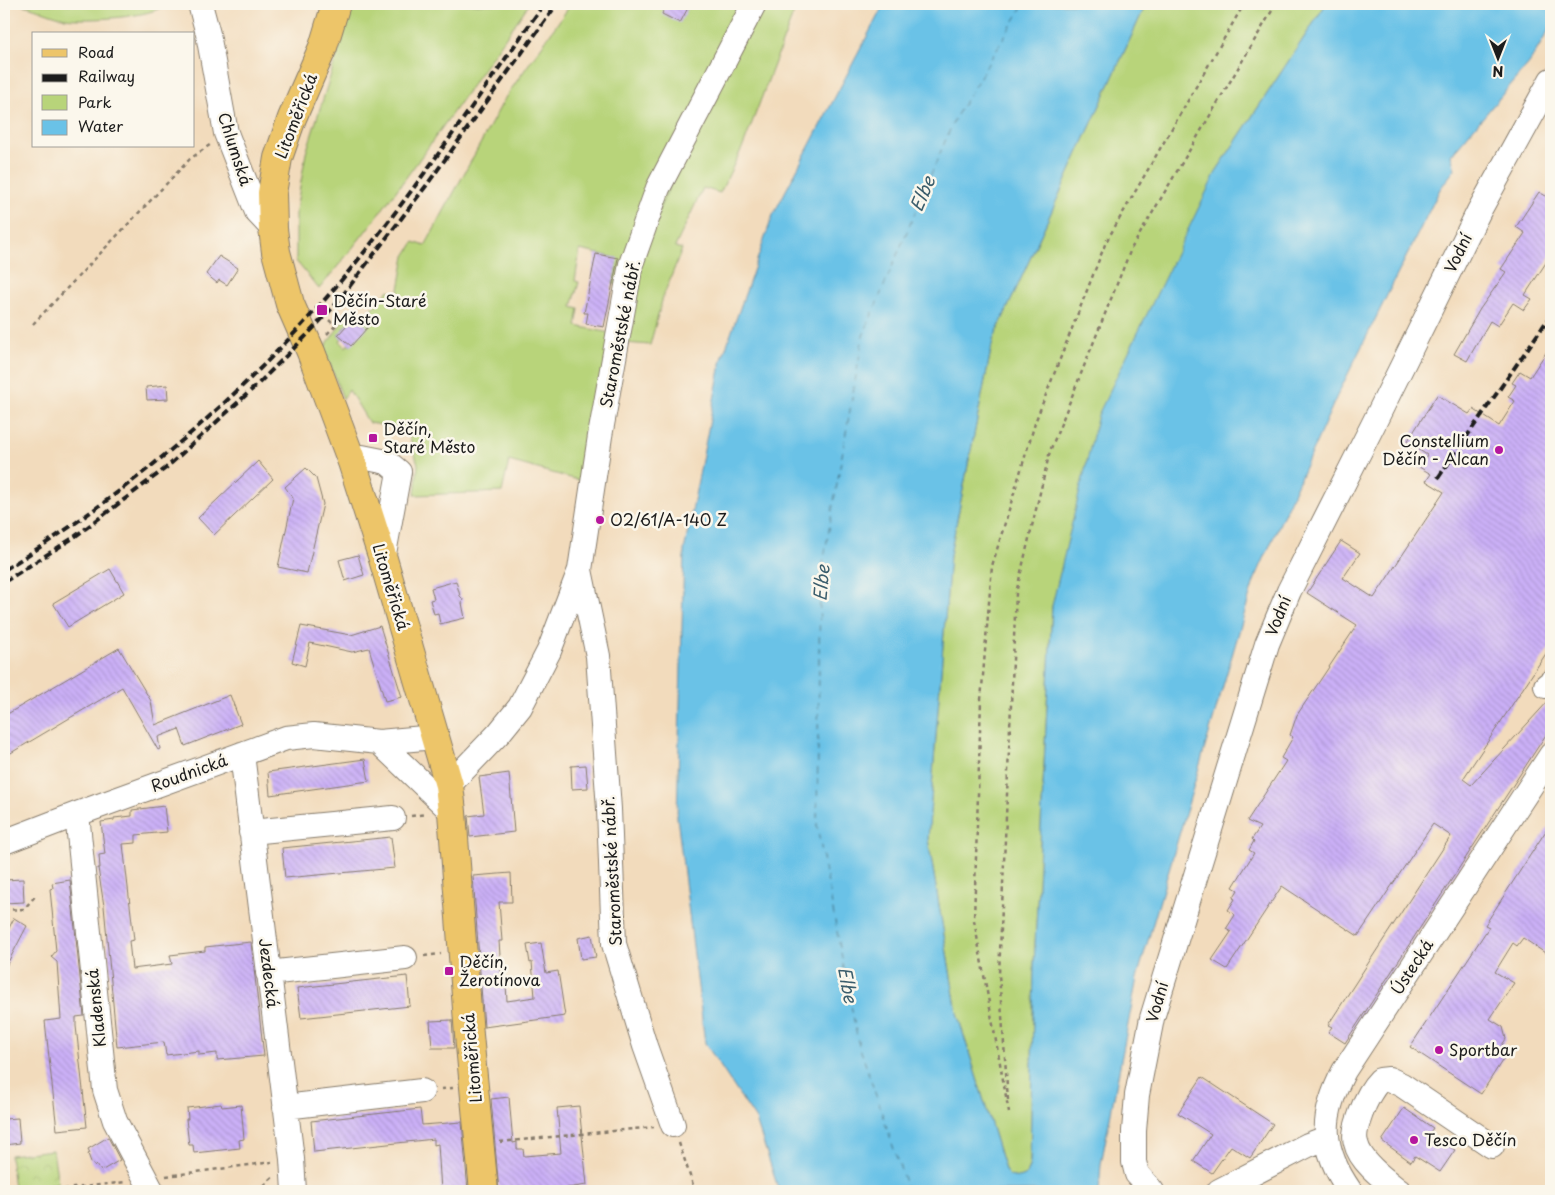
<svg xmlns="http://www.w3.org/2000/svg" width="1555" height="1195" font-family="'Playpen Sans',sans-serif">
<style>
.green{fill:#b8d47a;stroke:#6a784b}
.park{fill:url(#park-crowns);stroke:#6a784b}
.water{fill:#6ac2e7;stroke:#436f82}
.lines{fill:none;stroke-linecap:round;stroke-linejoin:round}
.ferry{stroke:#3b5e6d;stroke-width:1;stroke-dasharray:6 5;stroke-linecap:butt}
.building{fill:url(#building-back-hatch)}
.minor-casing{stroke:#877c6c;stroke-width:26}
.major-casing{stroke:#877c6c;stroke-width:30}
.path{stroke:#877c6c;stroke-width:2.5;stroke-dasharray:4 4;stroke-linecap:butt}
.minor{stroke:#fff;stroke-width:24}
.major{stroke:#edc569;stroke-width:28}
.rail{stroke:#1c1c1c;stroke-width:4;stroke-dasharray:8 4;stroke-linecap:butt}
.poi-dot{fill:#b5179e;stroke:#fbf7ec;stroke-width:2}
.labels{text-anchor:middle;stroke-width:5;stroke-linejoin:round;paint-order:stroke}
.street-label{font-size:16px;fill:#1c1c1c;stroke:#fbf7ec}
.poi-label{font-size:16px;fill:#1c1c1c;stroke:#fbf7ec;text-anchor:start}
.water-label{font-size:18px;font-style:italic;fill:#3b5e6d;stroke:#fbf7ec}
</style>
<defs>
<pattern id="park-crowns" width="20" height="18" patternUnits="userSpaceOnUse" patternTransform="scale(1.25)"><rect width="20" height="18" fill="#b8d47a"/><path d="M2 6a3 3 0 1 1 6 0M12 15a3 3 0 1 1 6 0" fill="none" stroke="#9eb569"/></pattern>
<pattern id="building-back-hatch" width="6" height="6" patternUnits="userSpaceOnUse" patternTransform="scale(1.25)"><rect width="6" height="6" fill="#cbb0f7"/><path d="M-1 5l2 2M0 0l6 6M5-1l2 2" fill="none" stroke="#ae97d3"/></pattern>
</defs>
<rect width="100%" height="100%" fill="#fbf7ec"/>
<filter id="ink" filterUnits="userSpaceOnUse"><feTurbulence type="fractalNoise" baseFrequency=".02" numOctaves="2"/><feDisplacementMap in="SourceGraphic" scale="10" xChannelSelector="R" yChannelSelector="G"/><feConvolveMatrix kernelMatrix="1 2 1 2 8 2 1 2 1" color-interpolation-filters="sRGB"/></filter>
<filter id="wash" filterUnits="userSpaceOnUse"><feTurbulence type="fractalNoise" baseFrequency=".0096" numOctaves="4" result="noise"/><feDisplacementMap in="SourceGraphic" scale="20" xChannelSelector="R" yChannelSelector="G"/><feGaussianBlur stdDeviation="1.12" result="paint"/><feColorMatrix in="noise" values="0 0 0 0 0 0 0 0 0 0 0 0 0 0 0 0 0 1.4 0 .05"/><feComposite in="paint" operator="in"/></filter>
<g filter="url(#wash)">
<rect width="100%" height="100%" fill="#f2dbbc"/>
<path class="green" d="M17,4H166C153,18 85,21 65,18C49,15 34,6 17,4Z
M353,4H529C461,100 395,199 319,289L296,261V210L306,153Z
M571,4H748L626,286L613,284L617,258L580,250L575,281L579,282L572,307L579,309L576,326L615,334L585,482L509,461L502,492L415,495L418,464L408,432L389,426L369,423L349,390L343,399L324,348L350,311L355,316L338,335L342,338L340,341L346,347L348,344L350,346L367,327L361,321L389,290L398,295L405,256L414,242L425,246L505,98Z
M759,4H797L744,144L720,193L703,188L675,247L682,249L663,297L650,345L625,343L646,235Z
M1146,4H1326L1217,170L1052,606L1034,965L1030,1163L1026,1175L1019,1178L1008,1176L1005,1170L957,1013L928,839L950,555L993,340Z"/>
<path class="park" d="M53,1150L58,1183L14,1189L10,1155Z"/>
<path class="water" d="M884,4H1146L993,340L950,555L928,839L957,1013L1005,1170L1009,1176L1019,1178L1026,1175L1030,1163L1034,965L1052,606L1098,415L1217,170L1326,4H1551V26L1530,62L1451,155L1455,169L1440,189L1337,396L1254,581L1137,978L1101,1164L1099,1191H779L756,1120L705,1043L677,817L684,551L722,359L773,215Z"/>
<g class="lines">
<path class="ferry" d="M908,1191L858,1042L817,826L820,581L863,336L954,120L1024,4"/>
</g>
<g id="blocks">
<path class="building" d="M666,4H690L680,23L662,14Z
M1539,192L1551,199V255L1525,295L1532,299L1524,310L1513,303L1498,326L1490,321L1467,361L1454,354L1480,309L1506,272L1501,269L1525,233L1516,227Z
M596,254L618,258L604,327L586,324L588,313H584Z
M219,256L238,268L227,285L219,280L217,283L206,274Z
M355,316L368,327L351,346L338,335Z
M1551,345V646L1463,779L1471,785L1551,698V727L1345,1043L1328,1032L1332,1027L1328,1025L1451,836L1433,824L1358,936L1282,886L1227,969L1212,960L1231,932L1226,929L1235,915L1228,910L1235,899L1233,898L1238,890L1233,887L1254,853L1249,850L1254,841L1252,839L1260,827L1247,821L1286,761L1281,758L1293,737L1290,735L1297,715L1357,625L1307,593L1341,541L1360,553L1343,578L1374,598L1444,492L1426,481L1431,474L1419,467L1427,455L1407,442L1437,395L1469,414L1473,409L1499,426L1515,401L1508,397L1516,385L1512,383L1520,371L1530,377Z
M167,385L168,399L147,400L146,387Z
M258,461L273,479L214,535L198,518Z
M306,468L316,478L323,504L307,573L278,567L293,498L285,487Z
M358,555L364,575L345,581L339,560Z
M110,569L124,593L68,627L53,603Z
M456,581L460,596L463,599L462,603L465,618L440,624L438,613L434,614L430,600L434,599L431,588Z
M301,626L351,635L380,626L402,697L385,701L369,648L352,652L310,643L305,666L292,662Z
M119,648L151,701L155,725L230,695L241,724L185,746L179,729L158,737L160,749L158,750L122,687L4,757V716Z
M365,759L369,781L270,795L268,772Z
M586,765L588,788L572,789L571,766Z
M509,773L514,832L470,837L468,816L484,814L479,777Z
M164,806L167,832L136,835V843L123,844L134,940L129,941L132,969L172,964L170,955L205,951V947L251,942L264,1056L217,1060V1053L199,1055V1051L166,1055L164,1042L117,1047L104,906L98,868H100L99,855L105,854L101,822L114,820V818L132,816V810Z
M1551,823V957L1523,938L1517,946L1513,943L1495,972L1514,983L1490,1019L1503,1027L1506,1039L1500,1048L1507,1053L1481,1094L1410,1047L1489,927L1485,925Z
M391,837L395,868L285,878L282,848Z
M511,873L512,902H499L502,941H499L502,984H506L507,1001L535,997L532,962L530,963L527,945L541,943L546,973L558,971L565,1016L484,1027L473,876Z
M23,879L24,902L4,903V880Z
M70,880L84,1016L76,1017V1026L87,1127L57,1130L45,1021L61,1019L57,962L51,957L56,951L50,889L53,888L52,883Z
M14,918L27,926L4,970V938Z
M592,935L596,957L581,959L578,938Z
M407,976L410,1006L301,1018L297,988Z
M452,1020L454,1048H432L430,1021Z
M1202,1077L1273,1124L1250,1158L1231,1146L1212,1173L1193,1161L1211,1134L1178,1113Z
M509,1097L513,1143L517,1142V1149H523L524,1156L561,1153L557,1108L579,1106L587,1185L567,1188V1191H499L491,1099Z
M221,1104L222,1107L241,1105L244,1139L239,1140L240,1148L194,1153L193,1145H189L186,1119H188L187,1108Z
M1404,1108L1433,1128L1429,1134L1455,1150L1440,1172L1415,1156L1411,1162L1382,1141Z
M420,1109L422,1125L462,1122L468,1191H441L438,1144L434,1145V1139L314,1152L311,1121Z
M18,1118L20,1143L5,1145L4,1119Z
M108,1137L120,1160L101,1171L97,1165L95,1167L91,1162L88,1154L90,1153L88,1149Z"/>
</g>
</g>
<g filter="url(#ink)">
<use href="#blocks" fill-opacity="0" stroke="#877c6c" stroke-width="1"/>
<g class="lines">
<g class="minor-casing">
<path id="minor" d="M200,4L208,34L226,133L257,212L273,229
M352,462L362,457L387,462L399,472L383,559
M580,570L598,656L609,809L614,944L645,1046L673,1125
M1546,686L1551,682
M379,742L452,812
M242,754L292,1159L294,1191
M449,785L499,733L520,707L549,651L580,570L600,436L631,264L658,188L754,4
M77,814L105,1090L115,1121L152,1191
M251,832L393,818
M4,842L77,814L286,738L314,735L379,742L435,737
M268,973L405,958
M285,1107L422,1091
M1152,1191L1137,1174L1134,1162V1131L1137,1095L1152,1018L1267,644L1289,591L1373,425L1479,211L1551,80
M1219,1191L1308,1145L1327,1138
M1350,1191C1320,1148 1320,1117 1344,1071L1551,755
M1399,1191C1385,1180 1360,1162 1356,1143C1353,1133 1358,1122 1361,1113C1365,1102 1371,1089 1380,1080L1389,1079L1402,1085L1492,1146"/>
</g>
<g class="major-casing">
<path id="major" d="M336,4L323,47L292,118L278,158L272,193L273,229L276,252L290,304L311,352L352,462L383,559L449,785L452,812L469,1035L484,1191"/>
</g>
<path class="path" d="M33,324L190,159L211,144
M327,334L335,326L329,320
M411,816L426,814
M4,910L24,909L37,894
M424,956L441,954
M441,1089L453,1088
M1008,1100L999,974L1016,593L1050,451L1131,249L1276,4
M1009,1113L974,920L981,700L992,566L1036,420L1106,242L1244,4
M500,1142L654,1127
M679,1143L695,1191
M166,1176L272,1162
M48,1191L126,1182
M258,1191L273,1177"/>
<use href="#minor" class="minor"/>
<use href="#major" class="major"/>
<path class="rail" d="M1438,478L1551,315
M4,570C140,486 262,380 362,255C427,174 484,88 544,4
M4,582L73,538L166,468L257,385L305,337L336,304L426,186L557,4"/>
</g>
</g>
<g class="poi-dot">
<rect x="316" y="304" width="12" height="12" rx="2.5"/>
<rect x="368" y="433" width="10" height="10" rx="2.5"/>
<circle cx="1499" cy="450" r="5"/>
<circle cx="600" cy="520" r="5"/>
<rect x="444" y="966" width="10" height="10" rx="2.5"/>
<circle cx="1439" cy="1050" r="5"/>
<circle cx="1414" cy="1140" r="5"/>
</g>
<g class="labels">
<g class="street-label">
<text transform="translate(296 116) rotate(-69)" y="6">Litoměřická</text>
<text transform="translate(235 149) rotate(72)" y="6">Chlumská</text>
<text transform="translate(1458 253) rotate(-64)" y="6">Vodní</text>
<text transform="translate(620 334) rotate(-79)" y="6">Staroměstské nábř.</text>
<text transform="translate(391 587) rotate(73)" y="6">Litoměřická</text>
<text transform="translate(1278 616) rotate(-68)" y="6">Vodní</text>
<text transform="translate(189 773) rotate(-20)" y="6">Roudnická</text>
<text transform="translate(612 871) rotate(-93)" y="6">Staroměstské nábř.</text>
<text transform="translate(1412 967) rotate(-57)" y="6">Ústecká</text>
<text transform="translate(269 973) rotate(83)" y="6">Jezdecká</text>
<text transform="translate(1157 1002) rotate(-74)" y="6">Vodní</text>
<text transform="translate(96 1008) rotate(-96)" y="6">Kladenská</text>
<text transform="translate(472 1058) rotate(-95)" y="6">Litoměřická</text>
</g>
<g class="poi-label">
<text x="333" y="307">Děčín-Staré<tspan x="333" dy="18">Město</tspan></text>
<text x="383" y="435">Děčín,<tspan x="383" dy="18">Staré Město</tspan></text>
<text x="1489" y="447" text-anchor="end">Constellium<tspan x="1489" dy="18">Děčín - Alcan</tspan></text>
<text x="610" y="526">O2/61/A-140 Z</text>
<text x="459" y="968">Děčín,<tspan x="459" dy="18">Žerotínova</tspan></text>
<text x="1449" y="1056">Sportbar</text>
<text x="1424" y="1146">Tesco Děčín</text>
</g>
<g class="water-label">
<text transform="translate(923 194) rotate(-67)" y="6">Elbe</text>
<text transform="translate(822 583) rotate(-85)" y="6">Elbe</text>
<text transform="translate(847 985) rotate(79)" y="6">Elbe</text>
</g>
</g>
<rect width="1555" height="1195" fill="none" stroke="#fbf7ec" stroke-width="20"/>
<rect x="32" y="32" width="162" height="115" fill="#fbf7ec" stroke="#a29f99"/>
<rect x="42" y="49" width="25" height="8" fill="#edc569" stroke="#a29f99"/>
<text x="78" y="58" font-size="15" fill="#1c1c1c">Road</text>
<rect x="42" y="74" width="25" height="8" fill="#1c1c1c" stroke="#a29f99"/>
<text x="78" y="82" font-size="15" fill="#1c1c1c">Railway</text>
<rect x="42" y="95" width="25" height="15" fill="#b8d47a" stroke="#a29f99"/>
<text x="78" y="108" font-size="15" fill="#1c1c1c">Park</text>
<rect x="42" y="120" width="25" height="15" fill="#6ac2e7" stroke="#a29f99"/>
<text x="78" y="132" font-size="15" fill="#1c1c1c">Water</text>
<g transform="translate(1498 58) rotate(180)" stroke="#fbf7ec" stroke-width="4" paint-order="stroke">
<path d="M0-4L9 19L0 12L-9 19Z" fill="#1c1c1c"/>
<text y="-8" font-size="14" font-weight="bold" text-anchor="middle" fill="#1c1c1c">N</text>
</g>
</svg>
